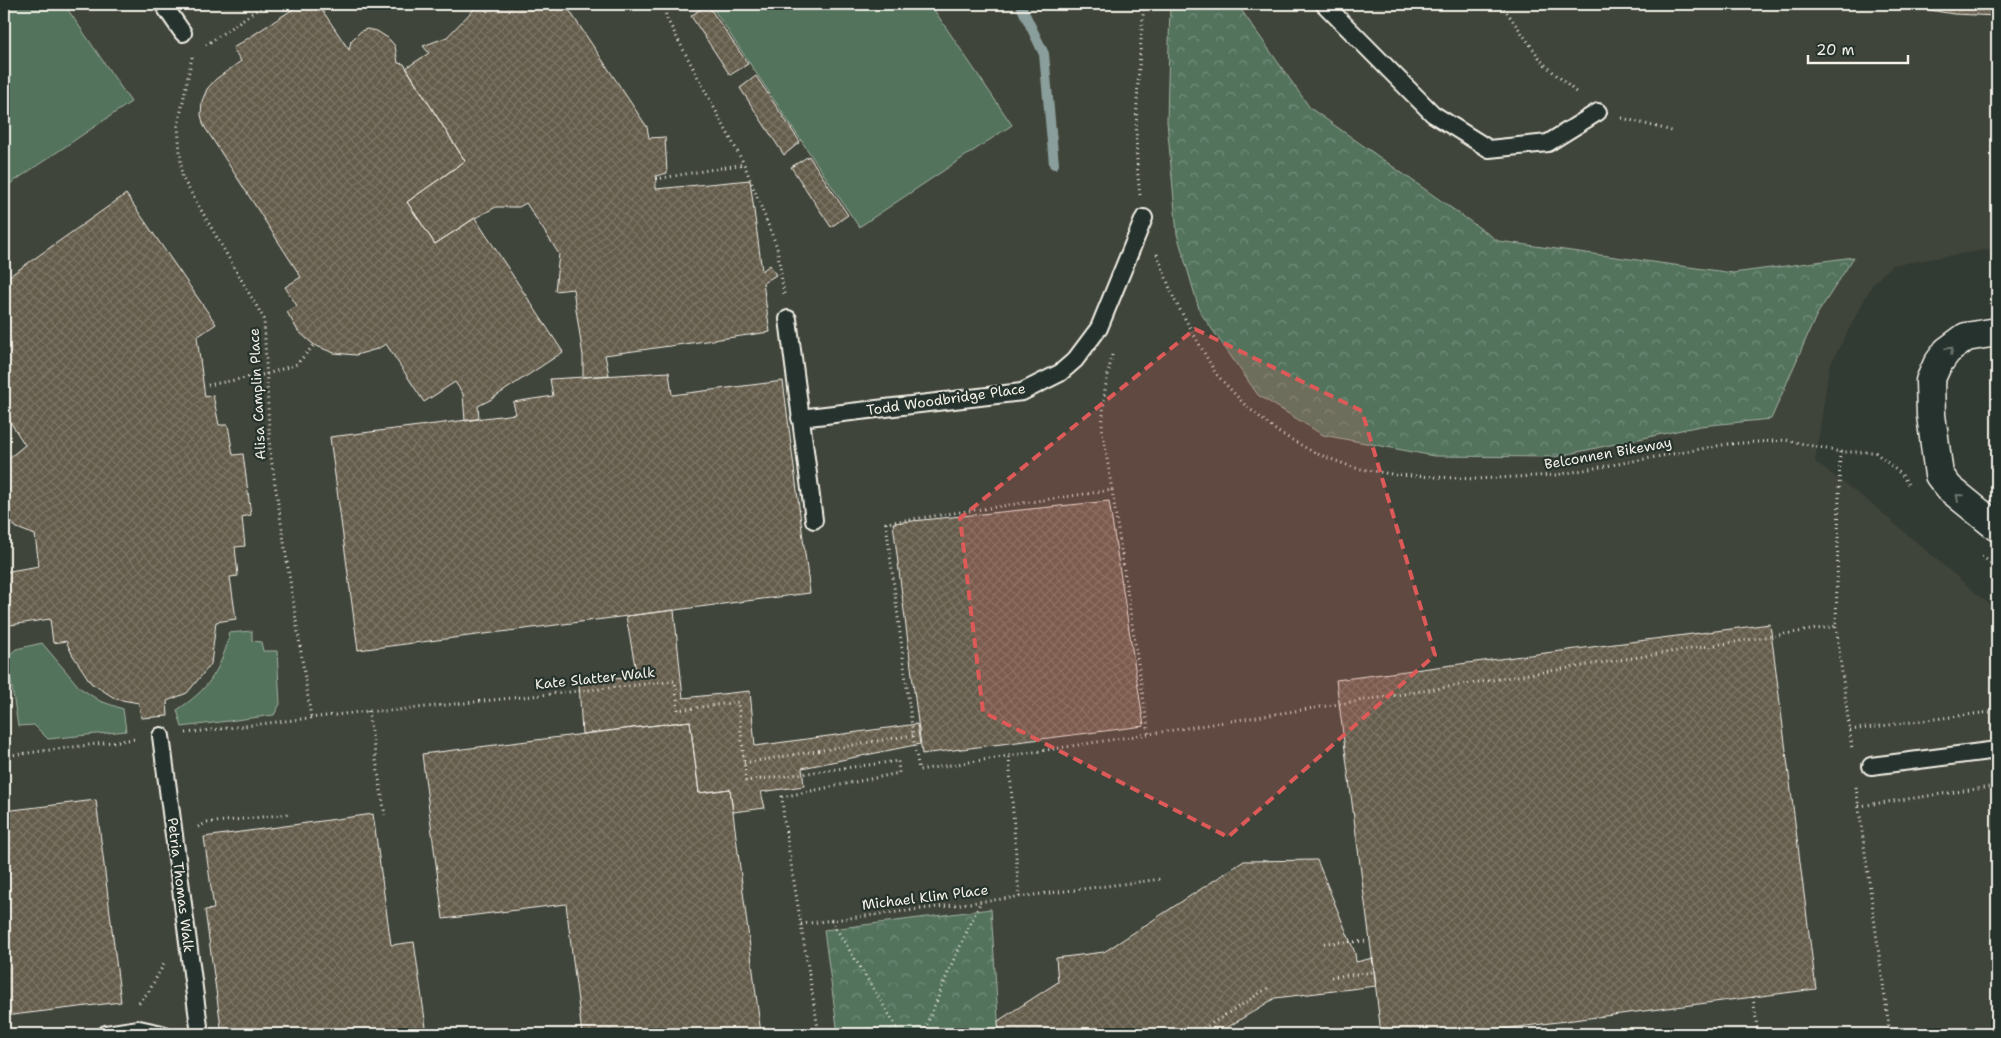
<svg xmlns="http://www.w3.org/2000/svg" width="2001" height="1038" font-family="'Shantell Sans',sans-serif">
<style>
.built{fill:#41453a}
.green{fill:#52735d;stroke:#a3b2a2}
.forest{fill:url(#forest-crowns);stroke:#a3b2a2}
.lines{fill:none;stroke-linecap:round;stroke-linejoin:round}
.stream{stroke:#8a9e9b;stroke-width:10}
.building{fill:url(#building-cross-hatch);stroke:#f4f1e8}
.lane-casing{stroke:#f4f1e8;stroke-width:20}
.street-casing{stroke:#f4f1e8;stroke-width:31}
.path{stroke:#f4f1e8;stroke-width:3;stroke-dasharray:1 4;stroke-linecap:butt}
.lane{stroke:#26332d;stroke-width:16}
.street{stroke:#26332d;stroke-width:28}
.oneway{stroke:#6e766e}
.marked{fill:#de5a58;fill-opacity:0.2;stroke:#de5a58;stroke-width:4;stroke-dasharray:10 6;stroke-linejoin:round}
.labels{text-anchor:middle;stroke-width:4.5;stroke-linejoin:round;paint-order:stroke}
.street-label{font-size:14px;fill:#f4f1e8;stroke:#26332d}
</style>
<defs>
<pattern id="forest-crowns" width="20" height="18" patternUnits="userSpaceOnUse" patternTransform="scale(1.25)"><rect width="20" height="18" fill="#52735d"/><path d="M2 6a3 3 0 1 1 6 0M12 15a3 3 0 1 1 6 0" fill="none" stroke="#748e7c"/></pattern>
<pattern id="building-cross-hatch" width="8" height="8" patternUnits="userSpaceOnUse" patternTransform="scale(1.25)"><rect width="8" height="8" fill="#645c4c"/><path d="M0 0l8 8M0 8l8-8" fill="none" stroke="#7b7466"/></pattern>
</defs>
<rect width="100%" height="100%" fill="#323b33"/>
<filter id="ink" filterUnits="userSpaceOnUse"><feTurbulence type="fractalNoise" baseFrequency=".02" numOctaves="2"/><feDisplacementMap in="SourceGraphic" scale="10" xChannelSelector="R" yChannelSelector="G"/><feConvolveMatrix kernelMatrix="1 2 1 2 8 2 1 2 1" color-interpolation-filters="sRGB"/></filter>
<g filter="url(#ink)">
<path class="built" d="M4,4H1997V248L1892,265L1872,285L1829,367L1815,462L1868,501L1997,611V1034H4Z"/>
<path class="green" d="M4,4H64L131,102L4,188Z
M710,4H930L1012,125L859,227Z
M252,631V641L261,642L263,651H277L280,704L274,715L182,727L177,710C208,690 219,672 229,638L228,633Z
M42,643L80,688L100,701L123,709L126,731L48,739L34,725L18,726L7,657L16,649Z"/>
<path class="forest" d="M1170,4H1237L1310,108L1498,241L1733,273L1854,257L1816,316L1771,419L1700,426L1554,457L1434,456L1323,435L1258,395L1200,312L1177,234L1167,121Z
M991,909L999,1034H838L824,930Z"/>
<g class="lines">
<path class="stream" d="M1020,4L1044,54L1054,164"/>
</g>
<path class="building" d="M301,4H318L349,50L351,41L361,31L367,29L377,31L388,38L395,46L398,63L404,64L465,161L407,202L435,244L475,218L563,352L490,400L478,406L479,419L465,421L463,394L455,382L424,402L386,344L377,349L356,355L334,353L314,345L298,331L287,312L297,306L285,287L301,277L204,126L201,115L202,101L207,89L216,79L241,61L233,48Z
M479,4H482L487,12L494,4H565L647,127L649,138L665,137L667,173L656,176V189L750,180L762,271L770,265L776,275L763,283L770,332L605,355L609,375L583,377V356L573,289L555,291L559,254L526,203L519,207H496L475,218L435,244L407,202L465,161L406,68L429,53L423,46L447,37Z
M707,4L748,64L730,75L691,16Z
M1892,4H1997V16L1954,14Z
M756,76L800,142L784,155L740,88Z
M809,156L848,215L831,227L791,167Z
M126,194L216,324L197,337L205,397L213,395L219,425H228L233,455L243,454L251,515L242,517L245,546L235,547L238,576L230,577L236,619L216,622L211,664L187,693L167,701L168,716L141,718L139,703L116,699L91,683L72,654L66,641L53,643L50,619L4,626V572L39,566L35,535L17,528L4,517V462L25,445L7,417L4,418V280Z
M669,372L672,395L783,381L810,593L358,650L330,437L516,414L513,402L553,396L550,379Z
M1109,501L1144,726L922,754L893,523Z
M674,610L683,698L750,691L755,746L917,724L920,744L802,768L804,786L761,792L765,808L733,812L730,789L699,793L690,721L582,734L579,682L637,677L626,616Z
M1770,624L1816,989L1464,1034H1381L1374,972L1336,680Z
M690,721L699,793L730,789L761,1034H582L566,904L443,919L422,754Z
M96,800L121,1002L4,1016V811Z
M373,814L391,945L414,942L427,1034H222L205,910L214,909L204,837Z
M1317,860L1355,953L1356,962L1373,958L1376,986L1275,998L1217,1034H999L998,1021L1058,982L1056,958L1104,952L1244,861Z"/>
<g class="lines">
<g class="lane-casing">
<path id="lane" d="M163,4L183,33
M1324,4L1433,114L1489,149L1548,143L1598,112
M788,319L814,520
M800,418L1022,392L1060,373L1075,360L1099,328L1144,218
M161,736L200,1034
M1871,766L1997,750
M106,1034L139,1029L162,1034"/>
</g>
<g class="street-casing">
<path id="street" d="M1997,332L1966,337L1947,351L1937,365L1930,381L1931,415L1939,475L1949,488L1997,527"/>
</g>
<path class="path" d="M665,4L666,17L744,164L777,247L784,294
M1501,4L1543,63L1578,94
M206,45L265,4
M192,57L178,126L182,177L264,319L270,451L311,717
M1622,118L1672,131
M656,179L744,164
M1140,195C1132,132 1139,67 1144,4
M1157,254L1174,299L1216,374L1245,405L1278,432L1315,453L1355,468L1397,475L1477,479L1556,475L1728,444L1786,440L1840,452H1875L1902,475L1908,484
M1112,355L1105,389L1102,427L1112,490L886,523L913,735L919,770L1836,626
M203,386L267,374L297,364L314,345
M1840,452L1836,626L1852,749
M1112,490L1149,736
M1982,556L1997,568
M368,711L385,815
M1850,730L1997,711
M186,733L368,711H388L675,681L678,710L738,702L746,781L898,761L899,773L782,797L784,821L819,1034
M4,756L135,739
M1009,757L1019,897
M744,763L913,735
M1856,787L1890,1034
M1859,806L1997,786
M198,827L206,823L289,814
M831,920L901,1034
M801,924L1162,879
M1324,943L1369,941
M1331,977L1374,972
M1753,997L1758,1034
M139,1003L149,991L165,962
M1226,1029L1231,1034
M923,1034L950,968L981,901
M1195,1034L1268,988"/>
<use href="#lane" class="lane"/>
<use href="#street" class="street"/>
</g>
<defs><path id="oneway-chevron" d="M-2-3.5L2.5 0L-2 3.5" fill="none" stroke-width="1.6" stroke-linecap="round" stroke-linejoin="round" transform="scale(1.25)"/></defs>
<g class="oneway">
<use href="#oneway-chevron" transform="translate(1950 350) rotate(-43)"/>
<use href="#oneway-chevron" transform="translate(1959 497) rotate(-139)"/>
</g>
</g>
<path class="marked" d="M1195,329L1362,411L1435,655L1228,837L983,712L960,518Z"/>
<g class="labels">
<g class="street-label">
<text transform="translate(257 394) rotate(-93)" y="5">Alisa Camplin Place</text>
<text transform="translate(946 399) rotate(-8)" y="5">Todd Woodbridge Place</text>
<text transform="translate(1608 453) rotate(-10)" y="5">Belconnen Bikeway</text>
<text transform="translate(595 678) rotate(-6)" y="5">Kate Slatter Walk</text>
<text transform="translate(181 885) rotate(83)" y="5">Petria Thomas Walk</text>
<text transform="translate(925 897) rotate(-7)" y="5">Michael Klim Place</text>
</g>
</g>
<rect width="2001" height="1038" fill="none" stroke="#26332d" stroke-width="20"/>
<rect x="10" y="10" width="1981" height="1018" fill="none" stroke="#f4f1e8" stroke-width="2" filter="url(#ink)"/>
<path d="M1808 55v8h100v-8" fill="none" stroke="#f4f1e8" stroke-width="2.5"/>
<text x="1816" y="55" font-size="15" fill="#f4f1e8" stroke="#26332d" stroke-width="4" paint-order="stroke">20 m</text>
</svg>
